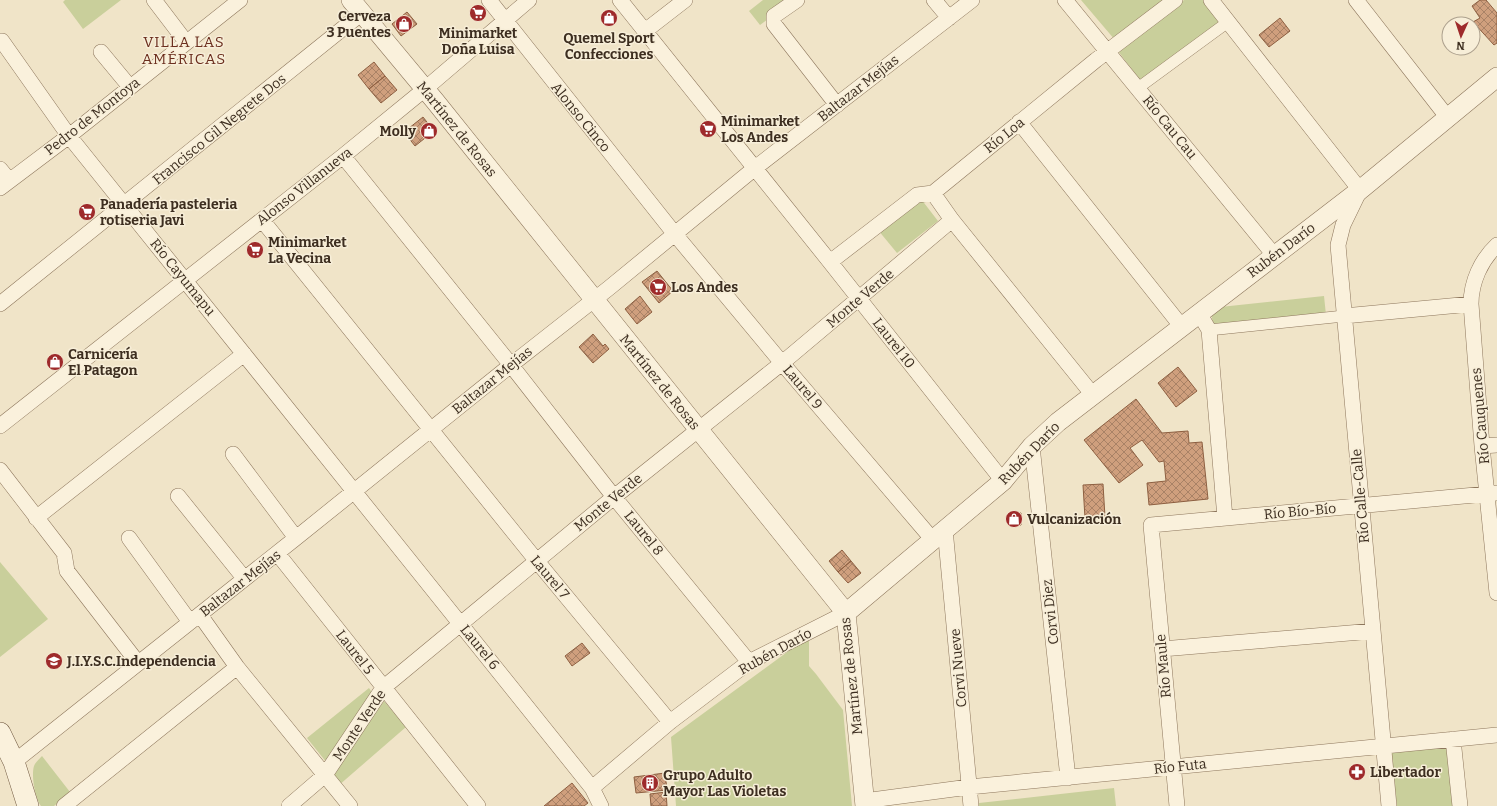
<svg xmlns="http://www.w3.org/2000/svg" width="1497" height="806" font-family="Bitter,serif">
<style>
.green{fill:#c9cf9b}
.building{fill:url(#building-cross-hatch);stroke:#8d5f41}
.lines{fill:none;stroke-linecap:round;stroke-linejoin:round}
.pedestrian-casing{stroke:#8d765c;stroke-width:12}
.minor-casing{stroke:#8d765c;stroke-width:16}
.tertiary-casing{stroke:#8d765c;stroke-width:20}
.secondary-casing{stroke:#6f573f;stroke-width:22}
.pedestrian{stroke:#faf1dc;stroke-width:11}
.minor{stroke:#faf1dc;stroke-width:15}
.tertiary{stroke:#faf1dc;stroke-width:19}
.secondary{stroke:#faf1dc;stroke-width:21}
.labels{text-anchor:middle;stroke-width:3;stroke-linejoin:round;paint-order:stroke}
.poi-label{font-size:14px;font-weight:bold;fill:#3d2e20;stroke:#f7eed8;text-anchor:start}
.street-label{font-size:14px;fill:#3d2e20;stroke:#f7eed8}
.neighbourhood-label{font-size:15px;letter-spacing:1px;fill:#6b2e1e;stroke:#f7eed8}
</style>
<defs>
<pattern id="building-cross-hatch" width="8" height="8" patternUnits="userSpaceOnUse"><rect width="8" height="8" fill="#cf9f7d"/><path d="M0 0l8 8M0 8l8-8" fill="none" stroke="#a98266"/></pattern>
</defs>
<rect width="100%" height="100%" fill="#f0e4c8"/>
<path class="green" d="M65,0H121L83,29L63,2Z
M763,0H794L760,25L749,11Z
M1081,0H1166L1115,40Z
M1184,0H1204L1226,27L1146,88L1118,51Z
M921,199L938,221L897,253L878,230Z
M1324,296L1326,315L1213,327L1211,308Z
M0,562L48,619L0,657Z
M809,636V666L816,674L843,710L852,806H676L671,737Z
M369,688L373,694L327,763L307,738Z
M384,701L406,727L338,786L333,773Z
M1449,745L1454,806H1397L1390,749Z
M42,756L70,792L54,806H41C35,798 31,776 34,766C35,763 39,759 42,756Z
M1114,788L1116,806H979V803Z"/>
<path class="building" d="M1480,0H1486L1497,13V43L1494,45L1473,22L1480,18L1472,6Z
M407,12L417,24L401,36L392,24Z
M1280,18L1290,31L1269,47L1259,35Z
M374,62L385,76L369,89L358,75Z
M385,76L397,90L381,103L369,89Z
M423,117L434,131L415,146L404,132Z
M657,271L673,291L659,303L642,282Z
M640,296L652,312L637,324L625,309Z
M593,334L603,346L605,344L609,349L593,363L579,347Z
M1178,367L1197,391L1176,407L1158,383Z
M1136,399L1162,433L1188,431L1189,443L1202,442L1208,499L1149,505L1147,483L1166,481L1164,461L1159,462L1142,440L1130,448L1143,465L1119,483L1084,440Z
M1103,484L1105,517L1085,518L1083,485Z
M1021,513V525H1008V514Z
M842,550L851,561L838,572L829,561Z
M851,561L861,573L848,583L838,572Z
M582,643L590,653L572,666L565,656Z
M665,773L667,790L636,793L634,777Z
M572,783L588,803L584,806H544Z
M666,792L667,806H651L650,794Z"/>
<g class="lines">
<g class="pedestrian-casing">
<path id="pedestrian" d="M1138,88L1228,22
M1209,330L1344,316"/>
</g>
<g class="minor-casing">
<path id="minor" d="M154,0L186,42
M489,0L674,233L782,363L933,540
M620,0L830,262L1003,481
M797,0L774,16V24L837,105
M934,0L949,18
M1065,0L1274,255
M1211,0L1360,190L1343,225L1338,245L1389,806
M1356,0L1448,118
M645,31L685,0
M0,41H2L69,136L592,788L601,806
M101,52L130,87
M1019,122L1182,327
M343,156L511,365L614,497L749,662
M0,169L9,180
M0,188L69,136L240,0
M933,193L952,220L1093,395
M262,220L536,560L670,722
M1497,245C1481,260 1471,282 1471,304L1482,446L1497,593
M830,262L917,195L933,193L1096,60L1175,0
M0,304L362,13
M1199,313L1209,330L1225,518
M1344,316L1471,304
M0,426L343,156L425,89L529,0
M1032,446L1068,778
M1482,446L1497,445
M233,454L296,538
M0,470L64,553L67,571L138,663
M178,496L244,578
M36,518L244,354
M945,529L971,806
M129,538L190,622
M277,553L478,806
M200,615L237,667L350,806
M1162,649L1373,631
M1453,739L1460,806
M14,762L296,538L511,365L609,288L755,168L972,0
M592,788L670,722L749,662L846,613
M864,801L969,787L1497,735
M64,806L237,667
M289,806L325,775L383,688L614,497L782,363L952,220
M1177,806L1151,525L1497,493"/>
</g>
<g class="tertiary-casing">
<path id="tertiary" d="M351,0L435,101L846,613L865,806
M846,613L1003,481L1032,446L1058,422L1360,190L1497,77"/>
</g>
<g class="secondary-casing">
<path id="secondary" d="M0,733L14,762L28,806"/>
</g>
<use href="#pedestrian" class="pedestrian"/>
<use href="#minor" class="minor"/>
<use href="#tertiary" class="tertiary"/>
<use href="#secondary" class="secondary"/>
</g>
<defs>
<g id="supermarket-disc" transform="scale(0.9)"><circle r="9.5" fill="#9e2a2b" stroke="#f7eed8"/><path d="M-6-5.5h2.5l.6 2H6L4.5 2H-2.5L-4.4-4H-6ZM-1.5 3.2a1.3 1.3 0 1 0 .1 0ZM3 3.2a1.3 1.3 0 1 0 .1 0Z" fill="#fff"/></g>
<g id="shop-disc" transform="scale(0.9)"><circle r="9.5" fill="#9e2a2b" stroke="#f7eed8"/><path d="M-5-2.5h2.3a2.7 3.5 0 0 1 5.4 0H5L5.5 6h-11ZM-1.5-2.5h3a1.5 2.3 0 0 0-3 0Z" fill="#fff"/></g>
<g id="school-disc" transform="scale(0.9)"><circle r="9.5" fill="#9e2a2b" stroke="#f7eed8"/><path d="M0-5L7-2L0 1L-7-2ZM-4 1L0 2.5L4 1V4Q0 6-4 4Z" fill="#fff"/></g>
<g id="pharmacy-disc" transform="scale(0.9)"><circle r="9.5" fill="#9e2a2b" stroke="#f7eed8"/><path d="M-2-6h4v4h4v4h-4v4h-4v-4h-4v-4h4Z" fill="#fff"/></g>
<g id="building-disc" transform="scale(0.9)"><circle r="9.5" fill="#9e2a2b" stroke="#f7eed8"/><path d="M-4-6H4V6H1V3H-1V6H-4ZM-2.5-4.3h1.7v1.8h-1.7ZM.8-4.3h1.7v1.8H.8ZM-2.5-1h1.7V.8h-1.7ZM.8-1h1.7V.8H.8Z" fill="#fff"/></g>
</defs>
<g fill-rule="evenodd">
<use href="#supermarket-disc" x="478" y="13"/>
<use href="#shop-disc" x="609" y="18"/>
<use href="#shop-disc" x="404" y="24"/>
<use href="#supermarket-disc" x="708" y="129"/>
<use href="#shop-disc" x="429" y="131"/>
<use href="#supermarket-disc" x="87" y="212"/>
<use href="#supermarket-disc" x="255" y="250"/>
<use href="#supermarket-disc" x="658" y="287"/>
<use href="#shop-disc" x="55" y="362"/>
<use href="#shop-disc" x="1014" y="519"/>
<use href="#school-disc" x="54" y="661"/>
<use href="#pharmacy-disc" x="1357" y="772"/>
<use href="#building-disc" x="650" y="783"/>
</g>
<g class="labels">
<g class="poi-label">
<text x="391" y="21" text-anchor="end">Cerveza<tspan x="391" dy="16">3 Puentes</tspan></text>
<text x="478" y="38" text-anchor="middle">Minimarket<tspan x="478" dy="16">Doña Luisa</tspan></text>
<text x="609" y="43" text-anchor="middle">Quemel Sport<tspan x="609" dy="16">Confecciones</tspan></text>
<text x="721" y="126">Minimarket<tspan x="721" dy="16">Los Andes</tspan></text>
<text x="416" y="136" text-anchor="end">Molly</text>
<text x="100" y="209">Panadería pasteleria<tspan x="100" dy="16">rotiseria Javi</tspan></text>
<text x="268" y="247">Minimarket<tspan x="268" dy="16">La Vecina</tspan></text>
<text x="671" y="292">Los Andes</text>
<text x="68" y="359">Carnicería<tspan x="68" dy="16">El Patagon</tspan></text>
<text x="1027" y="524">Vulcanización</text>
<text x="67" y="666">J.I.Y.S.C.Independencia</text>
<text x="1370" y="777">Libertador</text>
<text x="663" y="780">Grupo Adulto<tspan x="663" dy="16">Mayor Las Violetas</tspan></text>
</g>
<g class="street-label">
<text transform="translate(858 88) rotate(-38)" y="5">Baltazar Mejías</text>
<text transform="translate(92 116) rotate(-38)" y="5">Pedro de Montoya</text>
<text transform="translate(581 117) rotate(51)" y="5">Alonso Cinco</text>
<text transform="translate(1170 127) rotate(51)" y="5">Río Cau Cau</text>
<text transform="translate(219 129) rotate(-39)" y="5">Francisco Gil Negrete Dos</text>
<text transform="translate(457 129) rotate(51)" y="5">Martínez de Rosas</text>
<text transform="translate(1004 135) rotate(-39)" y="5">Río Loa</text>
<text transform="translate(304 186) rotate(-38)" y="5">Alonso Villanueva</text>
<text transform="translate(1281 250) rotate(-37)" y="5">Rubén Darío</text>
<text transform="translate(183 277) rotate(51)" y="5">Río Cayumapu</text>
<text transform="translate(860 298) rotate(-40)" y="5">Monte Verde</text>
<text transform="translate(894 343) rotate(52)" y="5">Laurel 10</text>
<text transform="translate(492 380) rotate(-39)" y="5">Baltazar Mejías</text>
<text transform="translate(660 382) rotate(51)" y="5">Martínez de Rosas</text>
<text transform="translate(803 387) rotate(50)" y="5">Laurel 9</text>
<text transform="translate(1480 416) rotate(-95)" y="5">Río Cauquenes</text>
<text transform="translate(1029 453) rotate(-46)" y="5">Rubén Darío</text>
<text transform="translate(1360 496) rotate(-95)" y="5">Río Calle-Calle</text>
<text transform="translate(608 502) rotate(-39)" y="5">Monte Verde</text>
<text transform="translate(1300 511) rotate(-5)" y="5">Río Bío-Bío</text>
<text transform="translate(644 533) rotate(51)" y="5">Laurel 8</text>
<text transform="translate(550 577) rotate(50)" y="5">Laurel 7</text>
<text transform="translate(240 583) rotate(-38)" y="5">Baltazar Mejías</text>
<text transform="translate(1050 612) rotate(-96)" y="5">Corvi Diez</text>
<text transform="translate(480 647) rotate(51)" y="5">Laurel 6</text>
<text transform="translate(775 651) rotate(-29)" y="5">Rubén Darío</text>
<text transform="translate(355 652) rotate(52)" y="5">Laurel 5</text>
<text transform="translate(1163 666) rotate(-95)" y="5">Río Maule</text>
<text transform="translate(958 668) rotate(-95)" y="5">Corvi Nueve</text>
<text transform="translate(851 676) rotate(-96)" y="5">Martínez de Rosas</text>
<text transform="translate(359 725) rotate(-56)" y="5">Monte Verde</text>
<text transform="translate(1180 766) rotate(-6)" y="5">Río Futa</text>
</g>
<g class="neighbourhood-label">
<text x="184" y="47">VILLA LAS<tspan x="184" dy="17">AMÉRICAS</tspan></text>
</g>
</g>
<g transform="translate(1461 36) rotate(183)"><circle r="19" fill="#f7eed8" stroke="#ada18e"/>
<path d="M0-3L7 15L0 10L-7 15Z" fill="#9e2a2b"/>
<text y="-6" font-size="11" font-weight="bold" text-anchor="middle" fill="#3d2e20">N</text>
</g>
</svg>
